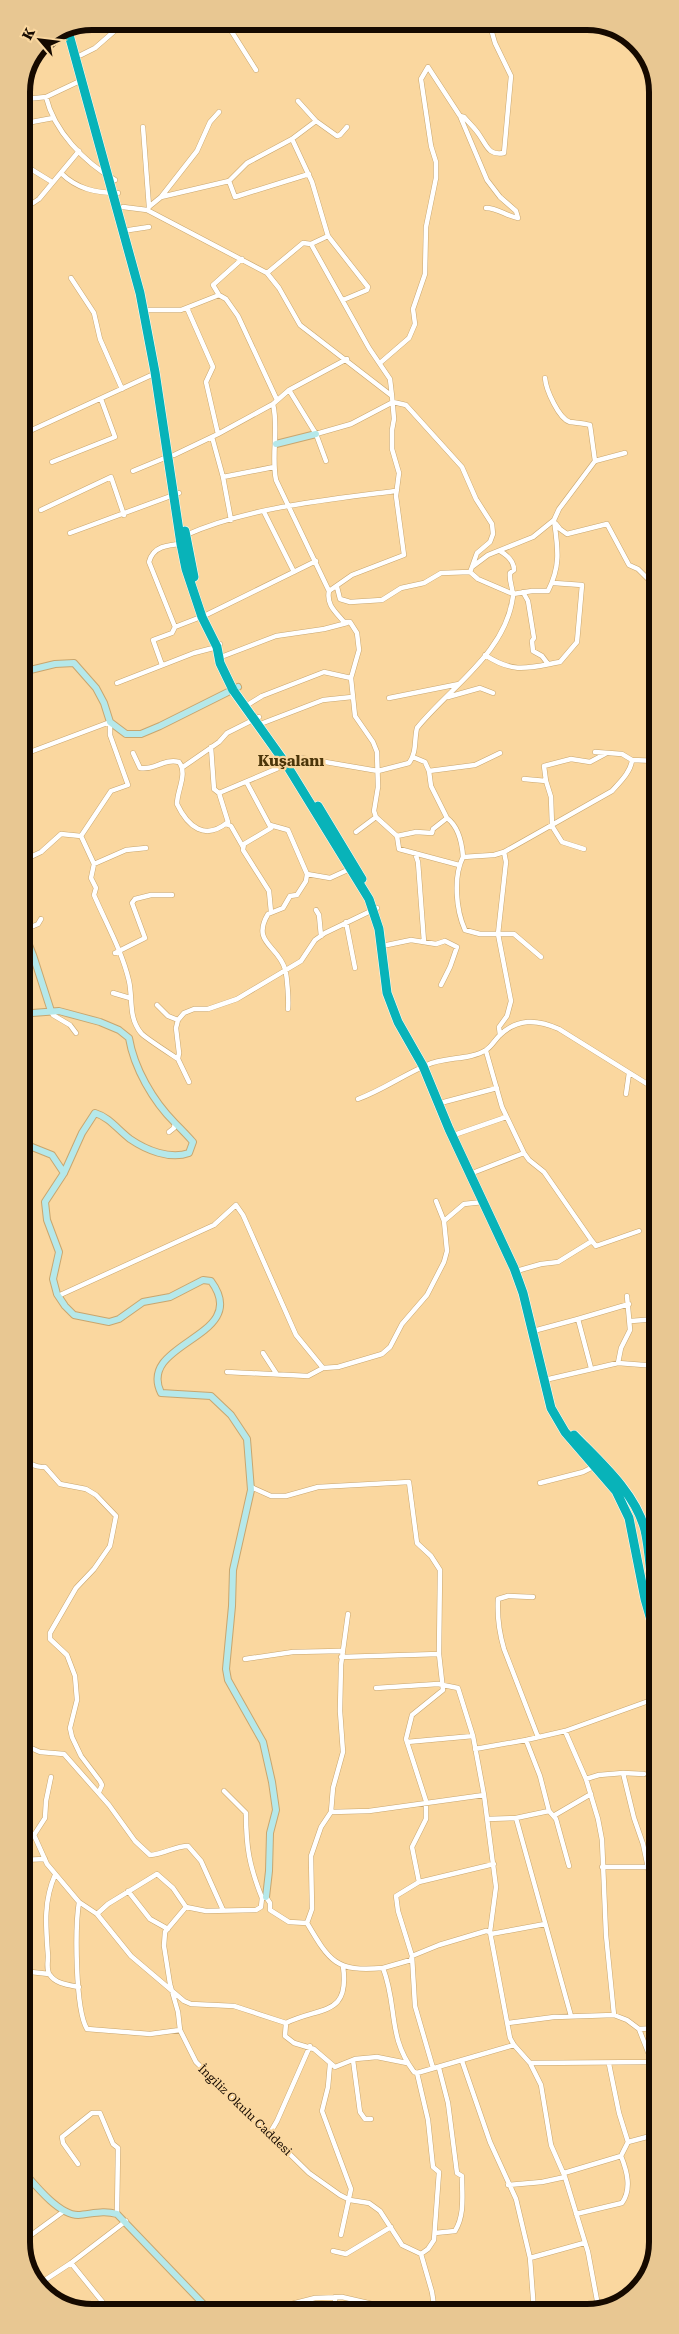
<svg xmlns="http://www.w3.org/2000/svg" width="679" height="2334" font-family="'Roboto Serif',serif">
<style>
.lines{fill:none;stroke-linecap:round;stroke-linejoin:round}
.street-casing{stroke:#c8a66f;stroke-width:5.5}
.secondary-casing{stroke:#c8a66f;stroke-width:8}
.highway-casing{stroke:#fff;stroke-width:10}
.street{stroke:#fff;stroke-width:4.5}
.secondary{stroke:#b5e8ea;stroke-width:6}
.highway{stroke:#08b3b9;stroke-width:9}
.labels{text-anchor:middle;stroke-width:4.5;stroke-linejoin:round;paint-order:stroke}
.street-label{font-size:12px;fill:#160a00;stroke:#fad79f}
.quarter-label{font-size:15px;font-weight:bold;fill:#4b3509;stroke:#fad79f}
.rim{fill:none;stroke:#160a00;stroke-width:6}
</style>
<rect width="100%" height="100%" fill="#fad79f"/>
<g class="lines">
<g class="street-casing">
<path id="street" d="M225,21L256,70
M39,49L69,35
M81,55L95,48L126,21
M22,90L26,99L46,97L82,80
M46,97C54,131 84,162 115,180
M298,101L316,121
M460,116L464,117C469,123 476,129 480,136C487,146 489,156 504,153L511,76L495,43L491,29L492,22
M21,124L53,118
M143,127L149,207
M292,139L312,182L328,236L368,287L367,290L343,300
M26,166L52,182
M61,173C77,189 96,193 118,193
M229,181L235,197L309,174
M161,197L197,151L210,122L219,112
M21,205L27,207L39,199L79,151
M150,206L161,197L229,181L247,163L292,139L316,121L337,136L340,135L347,127
M123,207L147,210L267,273L279,288L300,325L392,396L394,419L392,430V449L399,473L396,496L404,555L352,575L329,591C326,605 336,612 344,622H350L357,633L359,650L351,678L355,716L373,742L377,752L378,787L374,811L376,817L397,836L399,849L459,865
M486,208C498,208 506,216 518,218
M129,230L149,227
M311,244L369,348L390,379L392,396
M242,259L213,285L219,295L226,299L238,316L277,400
M267,273L303,243L311,244L328,236
M71,278L94,313L100,339L122,389
M187,308L213,367L206,382L218,434
M148,310H181L219,295
M380,363L409,338L415,324L413,309L425,274L426,227L436,178V162L431,146L421,79L428,67L460,116L487,180L500,197L516,211L518,218
M545,378C546,390 559,419 570,422C577,423 583,423 590,425L595,461
M289,390L316,434L326,461
M273,404C279,429 271,455 276,480L329,591
M316,434L351,424L393,402L406,405L462,467L476,499L492,524L493,534L490,542L477,553L472,567
M21,435L156,373
M212,437L223,477L231,520
M174,455L218,434L273,404L289,390L347,359
M52,462L115,437L101,399
M133,471L167,457
M223,477L274,467
M41,510L111,477L124,515
M264,512L294,572
M554,520C558,549 561,565 548,591H532L513,594L478,579L470,572L472,567L488,555L533,537L554,520L559,509L595,461L625,453
M556,524L560,529L567,534L607,524L629,565L638,569L657,588
M70,533L179,493
M186,535C249,507 327,500 395,491
M337,587L340,599L350,602L382,600L401,588L424,583L441,573L470,572
M523,592L528,601L534,638L532,641L533,651L542,656L548,664
M175,627L149,562C153,546 168,545 182,544
M485,655C514,674 528,668 560,662L577,642L582,585L554,583
M221,657L276,636L324,629L347,623
M162,665L153,640L172,633L175,627L206,615L316,561
M117,683L194,653L217,647L220,644
M448,697L480,688L493,693
M389,698L459,684
M249,704L262,696L324,672L351,678
M263,723L323,700L352,697
M211,747L214,789L219,793L302,758L378,771L409,763C417,752 414,740 417,728C450,687 506,653 513,596C513,589 509,581 510,573L514,570C514,561 507,555 500,551
M133,753L140,768C154,771 164,758 179,762C188,774 177,790 177,804C188,827 205,841 228,822L219,793
M22,755L110,722V735L128,785L111,791L81,836L94,864L91,878L96,888L94,895C106,923 122,951 129,981C133,999 128,1017 141,1033C144,1037 172,1055 178,1059L179,1053L176,1028L178,1020L184,1013L194,1009H208L237,999L301,961L315,940L325,933L377,908
M632,760L657,761
M183,767L219,742L227,733L259,717
M429,771L475,765L500,753
M524,779L546,781L551,797L552,826L562,842L584,849
M546,781L544,766L571,759L590,762L605,754
M247,783L271,828L244,844L243,850L269,891L271,912
M447,818C459,827 462,842 463,857
M226,824L231,826L243,847
M270,825L288,830L307,874
M356,832L376,817
M397,836L416,832L432,833L433,829L447,818L431,786L429,771L425,762L413,757
M415,853L418,862L424,942
M22,861L41,852L61,834L81,836
M94,864L126,850L146,848
M316,910L319,915L321,936
M346,922L355,968
M24,930L38,924L41,919
M387,945L411,940L436,944L445,941L457,947L450,967L441,985
M115,953L145,938L132,903L135,899L151,895H172
M541,957L514,934H480L465,930C456,910 453,877 463,857L494,855L504,852L612,791C619,783 631,772 632,760L622,754L595,752
M113,993L130,998
M157,1005L168,1016L178,1020
M288,1009C289,1001 287,975 285,969C278,945 251,943 268,914L283,908L290,896L297,895L306,881L307,874L330,878L352,868
M51,1011L53,1015L70,1025L76,1033
M500,1035L499,1027L507,1016L511,1001L498,934L506,862L504,852
M486,1051L502,1107L524,1153L529,1160L544,1172L592,1241L596,1246L639,1231
M178,1059L189,1082
M626,1094L629,1073
M358,1099C383,1090 403,1075 427,1065C443,1057 471,1060 486,1050C491,1047 495,1040 499,1036C517,1018 537,1019 559,1029L657,1090
M444,1102L497,1088
M169,1132L174,1128L175,1123
M457,1134L506,1117
M475,1172L524,1153
M436,1201L444,1221
M520,1270L541,1264L558,1262L592,1241
M58,1296L214,1225L236,1205L243,1215L296,1335L323,1368
M578,1319L629,1304
M631,1321L657,1319
M537,1330L578,1319L591,1368
M263,1353L276,1373
M618,1363L621,1348L630,1330L627,1296
M227,1372L308,1376L323,1368L338,1367L382,1354L390,1347L402,1324L427,1295L444,1262L447,1251L444,1221L464,1204L483,1202
M549,1379L618,1363L657,1366
M22,1453C28,1464 34,1467 45,1467L60,1484L86,1489L96,1495L116,1516L110,1546L94,1569L76,1588L50,1633V1639L67,1655L75,1676L77,1700L70,1728L72,1737L81,1756L100,1781L102,1785L99,1792
M540,1483L583,1472L595,1466
M251,1487L271,1496H286L318,1487L409,1482L417,1543L431,1556L440,1570L439,1654L443,1690L412,1715L406,1739L426,1801V1819L412,1847L419,1882
M533,1597L508,1596L498,1599C497,1616 499,1632 504,1649L538,1737
M341,1657L439,1654
M245,1659L293,1652L341,1651
M376,1688L438,1684L458,1688L473,1736L484,1795L496,1887L490,1932L510,2038L514,2045L530,2063L541,2085L551,2145L565,2177L588,2252L599,2311
M565,1731L586,1779L598,1819L602,1840L606,1935L614,2015
M526,1740L540,1776L549,1811
M407,1742L473,1736
M22,1744L40,1752L64,1754L109,1805L135,1841L150,1855C165,1854 175,1846 188,1846L201,1861L223,1910
M475,1749L526,1740L565,1731L657,1698
M623,1773L644,1774
M586,1779L599,1775L623,1773L634,1818L643,1844L658,1915
M224,1791L246,1813C246,1847 249,1865 262,1898L266,1897L270,1903V1910L289,1922L307,1923C330,1962 336,1972 383,1968C398,2007 387,2036 414,2072L417,2073L514,2045
M331,1812L369,1811L484,1795
M555,1815L591,1794
M516,1818L571,2016
M487,1819L516,1818L549,1811L556,1819L569,1866
M22,1828L34,1835L47,1864L79,1902L97,1914L131,1956L184,2001L191,2004L234,2006L286,2023C321,2006 350,2017 343,1966
M34,1835L45,1818L46,1801L51,1777
M22,1860L45,1859
M602,1867H648
M55,1875C43,1902 46,1928 48,1956C48,1962 46,1971 50,1975C56,1984 69,1985 79,1987
M128,1891L150,1919L168,1929
M262,1898L261,1907L256,1910L206,1911L186,1907L165,1932L164,1946L170,1984L178,2012L180,2030L196,2062L309,2173L340,2195L350,2200L369,2203L380,2211L402,2245L421,2254L432,2292L435,2312
M79,1902C75,1927 75,2009 87,2029L150,2034L180,2030
M97,1914L108,1904L157,1874L173,1888L186,1907
M307,1923L312,1909L311,1856L321,1827L331,1812L333,1788L343,1752L340,1711L341,1665L348,1614
M491,1934L545,1924
M383,1968L411,1960L412,1956L439,1945L486,1931L490,1932
M22,1971L49,1974
M286,2023L285,2036L294,2043L314,2049L335,2067L355,2059L377,2057L407,2063
M508,2023L554,2017L614,2015L627,2020L639,2029L658,2028
M639,2029L648,2052L658,2069
M353,2060L360,2112L365,2119H371
M462,2061L490,2142L516,2199L530,2258L534,2311
M530,2063L652,2062
M330,2064L328,2087L322,2111L351,2189L341,2235
M609,2064L619,2113L628,2142
M433,2068L415,2006L412,1956L398,1911L396,1896L419,1882L494,1864
M417,2073L428,2120L433,2167L439,2172L434,2240L428,2249L421,2254
M270,2133L277,2121L310,2046
M78,2164L63,2143L62,2137L92,2113H100L113,2144L118,2148L117,2214
M564,2173L621,2156
M508,2185L542,2182L565,2177
M576,2214L622,2203C632,2189 627,2171 621,2156L628,2142L658,2134
M435,2233L455,2231C465,2215 462,2195 462,2176L457,2173L448,2103L439,2068
M23,2241L64,2211
M333,2251L346,2254L391,2227
M530,2258L584,2243
M71,2263L105,2305L98,2313
M39,2284L71,2263L126,2221
M187,2312L200,2301
M260,2312L315,2298L342,2297L407,2312
M335,2312V2297"/>
</g>
<g class="secondary-casing">
<path id="secondary" d="M276,444L316,434
M22,672L55,664L74,663L96,688L104,703L110,722L126,734H141L160,726L238,687
M22,927L33,955L51,1011
M22,1009L32,1013L59,1011L100,1022L119,1030L129,1038C134,1068 153,1101 175,1123C181,1129 187,1135 193,1142L189,1153C170,1160 146,1150 130,1139C118,1130 109,1117 95,1113L82,1133L64,1173L45,1202L47,1220L59,1252L53,1279L57,1294L65,1306L74,1315L109,1322L119,1319L143,1302L170,1297L203,1280L211,1281C253,1338 136,1341 161,1393L211,1396L231,1415L247,1439L251,1490L233,1570L232,1606L226,1669L228,1680L263,1742L272,1782L276,1810L270,1833L269,1871L266,1897
M22,1143L52,1155L64,1173
M653,1638L657,1651
M23,2171C35,2185 59,2215 78,2215C92,2214 103,2210 117,2214L211,2312"/>
</g>
<g class="highway-casing">
<path id="highway" d="M68,31L140,293L155,372L181,544L186,569L202,617L217,647L220,663L233,690L286,764L369,899L379,929L387,993L398,1022L423,1066L449,1129L514,1268L523,1293L551,1408L565,1432L616,1491L629,1518L645,1599L657,1641
M185,531L194,577
M318,806L362,879
M574,1435C600,1462 635,1492 645,1530C651,1557 650,1584 657,1611"/>
</g>
<use href="#street" class="street"/>
<use href="#secondary" class="secondary"/>
<use href="#highway" class="highway"/>
</g>
<g class="labels">
<g class="street-label">
<text transform="translate(245 2110) rotate(44)" y="4">İngiliz Okulu Caddesi</text>
</g>
<g class="quarter-label">
<text x="291" y="766">Kuşalanı</text>
</g>
</g>
<path d="M0 0H679V2334H0ZM92 30H587A62 62 0 0 1 649 92V2242A62 62 0 0 1 587 2304H92A62 62 0 0 1 30 2242V92A62 62 0 0 1 92 30Z" fill="#e8c792" fill-rule="evenodd"/>
<path class="rim" d="M92 30H587A62 62 0 0 1 649 92V2242A62 62 0 0 1 587 2304H92A62 62 0 0 1 30 2242V92A62 62 0 0 1 92 30Z"/>
<g transform="translate(40 40) rotate(298)" stroke="#fad79f" stroke-width="4" paint-order="stroke">
<path d="M0-4L9 19L0 12L-9 19Z" fill="#160a00"/>
<text y="-8" font-size="14" font-weight="bold" text-anchor="middle" fill="#160a00">K</text>
</g>
</svg>
